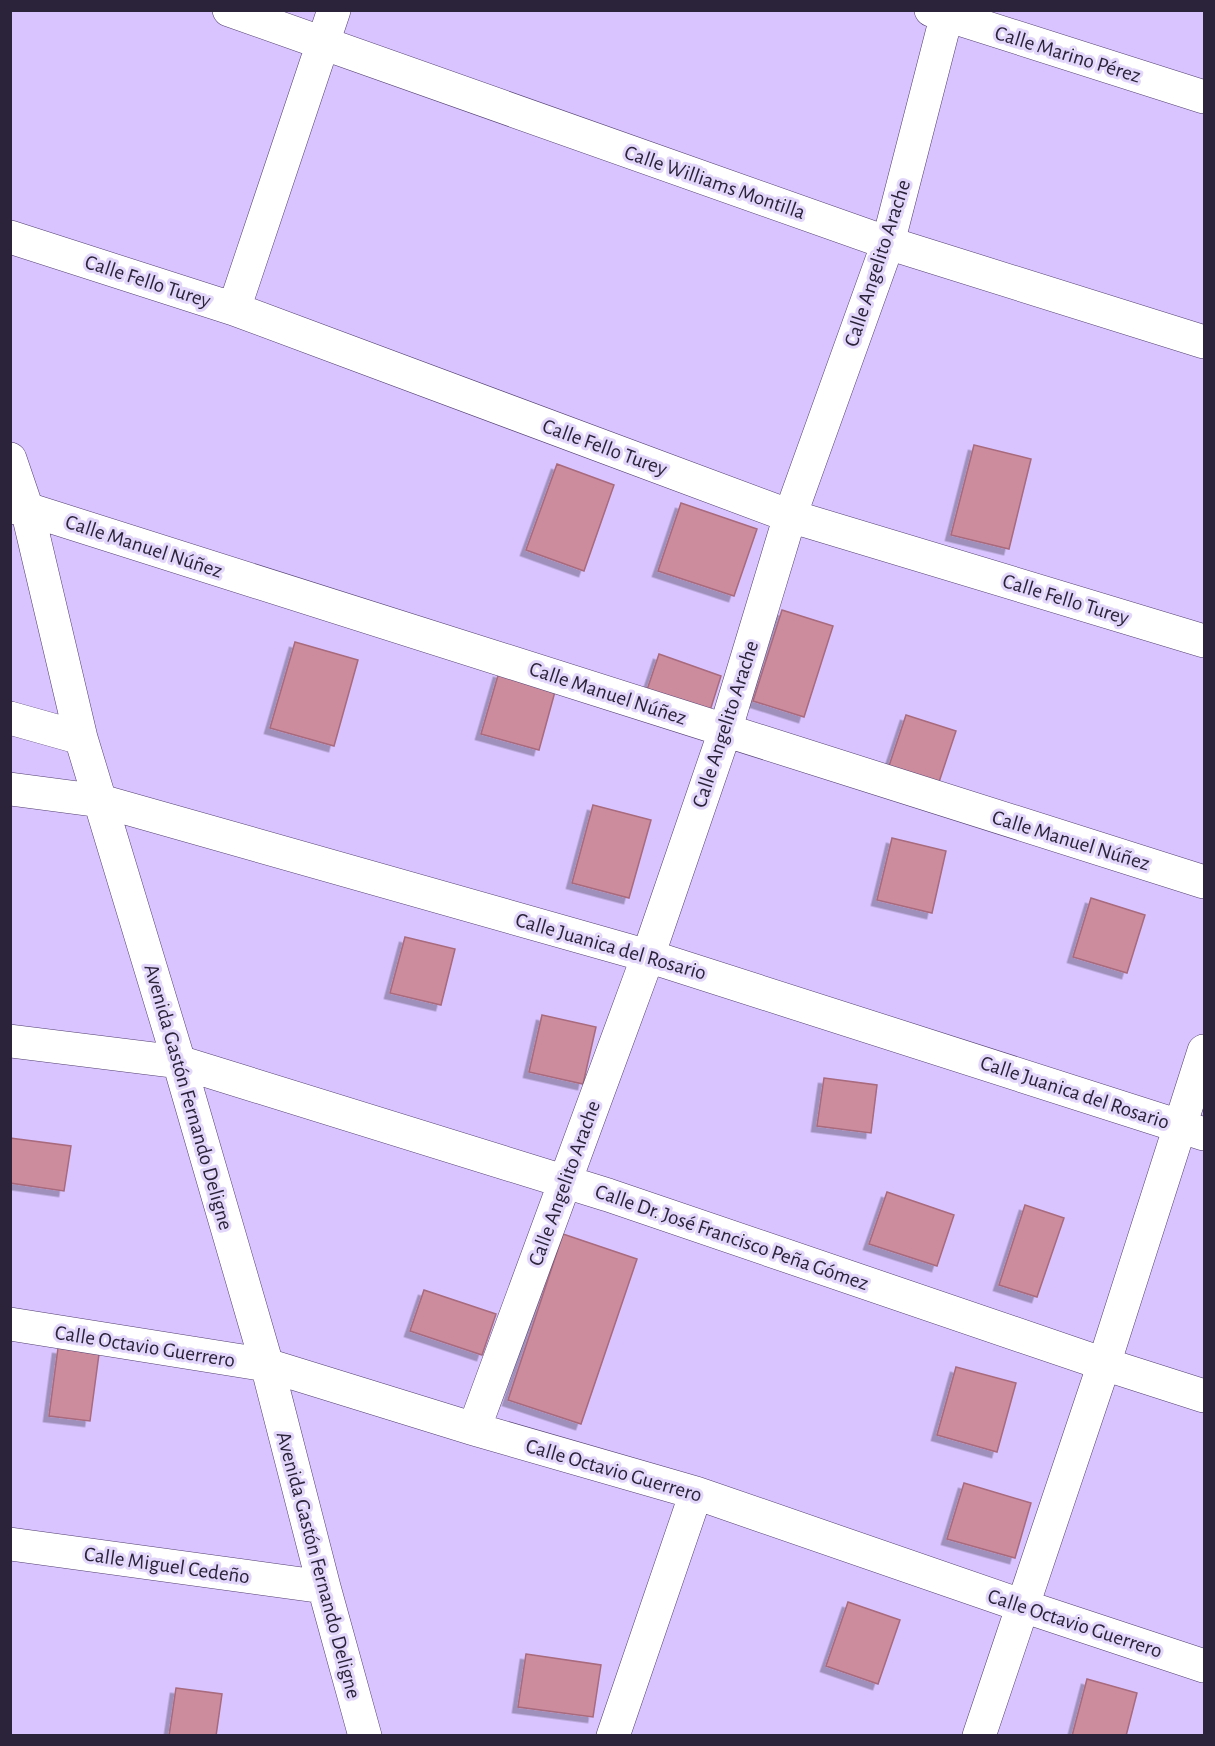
<svg xmlns="http://www.w3.org/2000/svg" width="1215" height="1746" font-family="'Alegreya Sans',sans-serif">
<style>
.building{fill:#cd8b9e;stroke:#a86a7c;stroke-width:1.5;filter:url(#shadow)}
.lines{fill:none;stroke-linecap:round;stroke-linejoin:round}
.minor-casing{stroke:#523f70;stroke-width:34}
.minor{stroke:#fff;stroke-width:33}
.labels{text-anchor:middle;stroke-width:6;stroke-linejoin:round;paint-order:stroke}
.street-label{font-size:21px;fill:#2b2339;stroke:#e2d6fa}
</style>
<defs>
<filter id="shadow"><feDropShadow dx="-5.5" dy="5.5" stdDeviation="0" flood-color="#0004"/></filter>
</defs>
<rect width="100%" height="100%" fill="#d9c4ff"/>
<path class="building" d="M974,445L1031,459L1009,549L951,535Z
M557,464L614,485L584,571L526,550Z
M681,503L757,529L734,596L658,571Z
M782,610L833,626L804,717L753,701Z
M295,642L358,660L334,746L270,728Z
M659,654L721,676L708,717L645,696Z
M499,672L556,688L539,750L481,734Z
M906,715L956,731L938,785L888,769Z
M593,805L651,820L629,898L572,883Z
M892,838L946,851L932,913L877,900Z
M1091,898L1145,915L1127,973L1073,957Z
M405,937L455,949L441,1005L390,993Z
M542,1015L596,1027L583,1084L529,1072Z
M824,1078L877,1085L871,1133L817,1126Z
M10,1138L71,1146L64,1191L10,1183Z
M887,1192L954,1215L937,1266L869,1244Z
M1025,1205L1064,1218L1037,1297L999,1285Z
M563,1234L637,1259L581,1424L508,1400Z
M424,1290L496,1314L482,1355L410,1331Z
M58,1348L99,1354L90,1421L49,1416Z
M956,1367L1016,1383L997,1452L937,1435Z
M964,1483L1031,1503L1015,1558L947,1539Z
M848,1602L900,1620L878,1684L826,1666Z
M526,1654L601,1665L593,1717L518,1707Z
M1087,1679L1137,1693L1126,1736H1072Z
M176,1688L222,1694L216,1736H169Z"/>
<g class="lines">
<g class="minor-casing">
<path id="minor" d="M229,10L888,243L1204,342
M931,10L1204,97
M10,237L234,309L790,516L1204,641
M234,309L334,10
M10,459L27,509L81,738L179,1062L267,1365L324,1587L365,1736
M10,507L27,509L1204,882
M10,718L81,738
M10,789L101,801L648,956L1204,1134
M10,1041L179,1062L608,1195L1104,1364L1204,1396
M10,1324L267,1365L474,1429L696,1493L1023,1606L1204,1666
M474,1429L648,956L725,731L790,516L888,243L948,10
M10,1544L324,1587
M613,1736L696,1493
M979,1736L1104,1364L1204,1051"/>
</g>
<use href="#minor" class="minor"/>
</g>
<g class="labels">
<g class="street-label">
<text transform="translate(1068 54) rotate(17)" y="7">Calle Marino Pérez</text>
<text transform="translate(715 182) rotate(19)" y="7">Calle Williams Montilla</text>
<text transform="translate(877 263) rotate(-72)" y="7">Calle Angelito Arache</text>
<text transform="translate(148 281) rotate(18)" y="7">Calle Fello Turey</text>
<text transform="translate(605 447) rotate(20)" y="7">Calle Fello Turey</text>
<text transform="translate(144 546) rotate(18)" y="7">Calle Manuel Núñez</text>
<text transform="translate(1066 599) rotate(17)" y="7">Calle Fello Turey</text>
<text transform="translate(608 693) rotate(18)" y="7">Calle Manuel Núñez</text>
<text transform="translate(725 724) rotate(-72)" y="7">Calle Angelito Arache</text>
<text transform="translate(1071 840) rotate(17)" y="7">Calle Manuel Núñez</text>
<text transform="translate(611 946) rotate(16)" y="7">Calle Juanica del Rosario</text>
<text transform="translate(1075 1092) rotate(18)" y="7">Calle Juanica del Rosario</text>
<text transform="translate(189 1097) rotate(74)" y="7">Avenida Gastón Fernando Deligne</text>
<text transform="translate(564 1183) rotate(-70)" y="7">Calle Angelito Arache</text>
<text transform="translate(732 1237) rotate(19)" y="7">Calle Dr. José Francisco Peña Gómez</text>
<text transform="translate(145 1346) rotate(9)" y="7">Calle Octavio Guerrero</text>
<text transform="translate(614 1470) rotate(16)" y="7">Calle Octavio Guerrero</text>
<text transform="translate(167 1565) rotate(8)" y="7">Calle Miguel Cedeño</text>
<text transform="translate(319 1565) rotate(75)" y="7">Avenida Gastón Fernando Deligne</text>
<text transform="translate(1075 1623) rotate(18)" y="7">Calle Octavio Guerrero</text>
</g>
</g>
<rect width="1215" height="1746" fill="none" stroke="#2b2339" stroke-width="24"/>
</svg>
